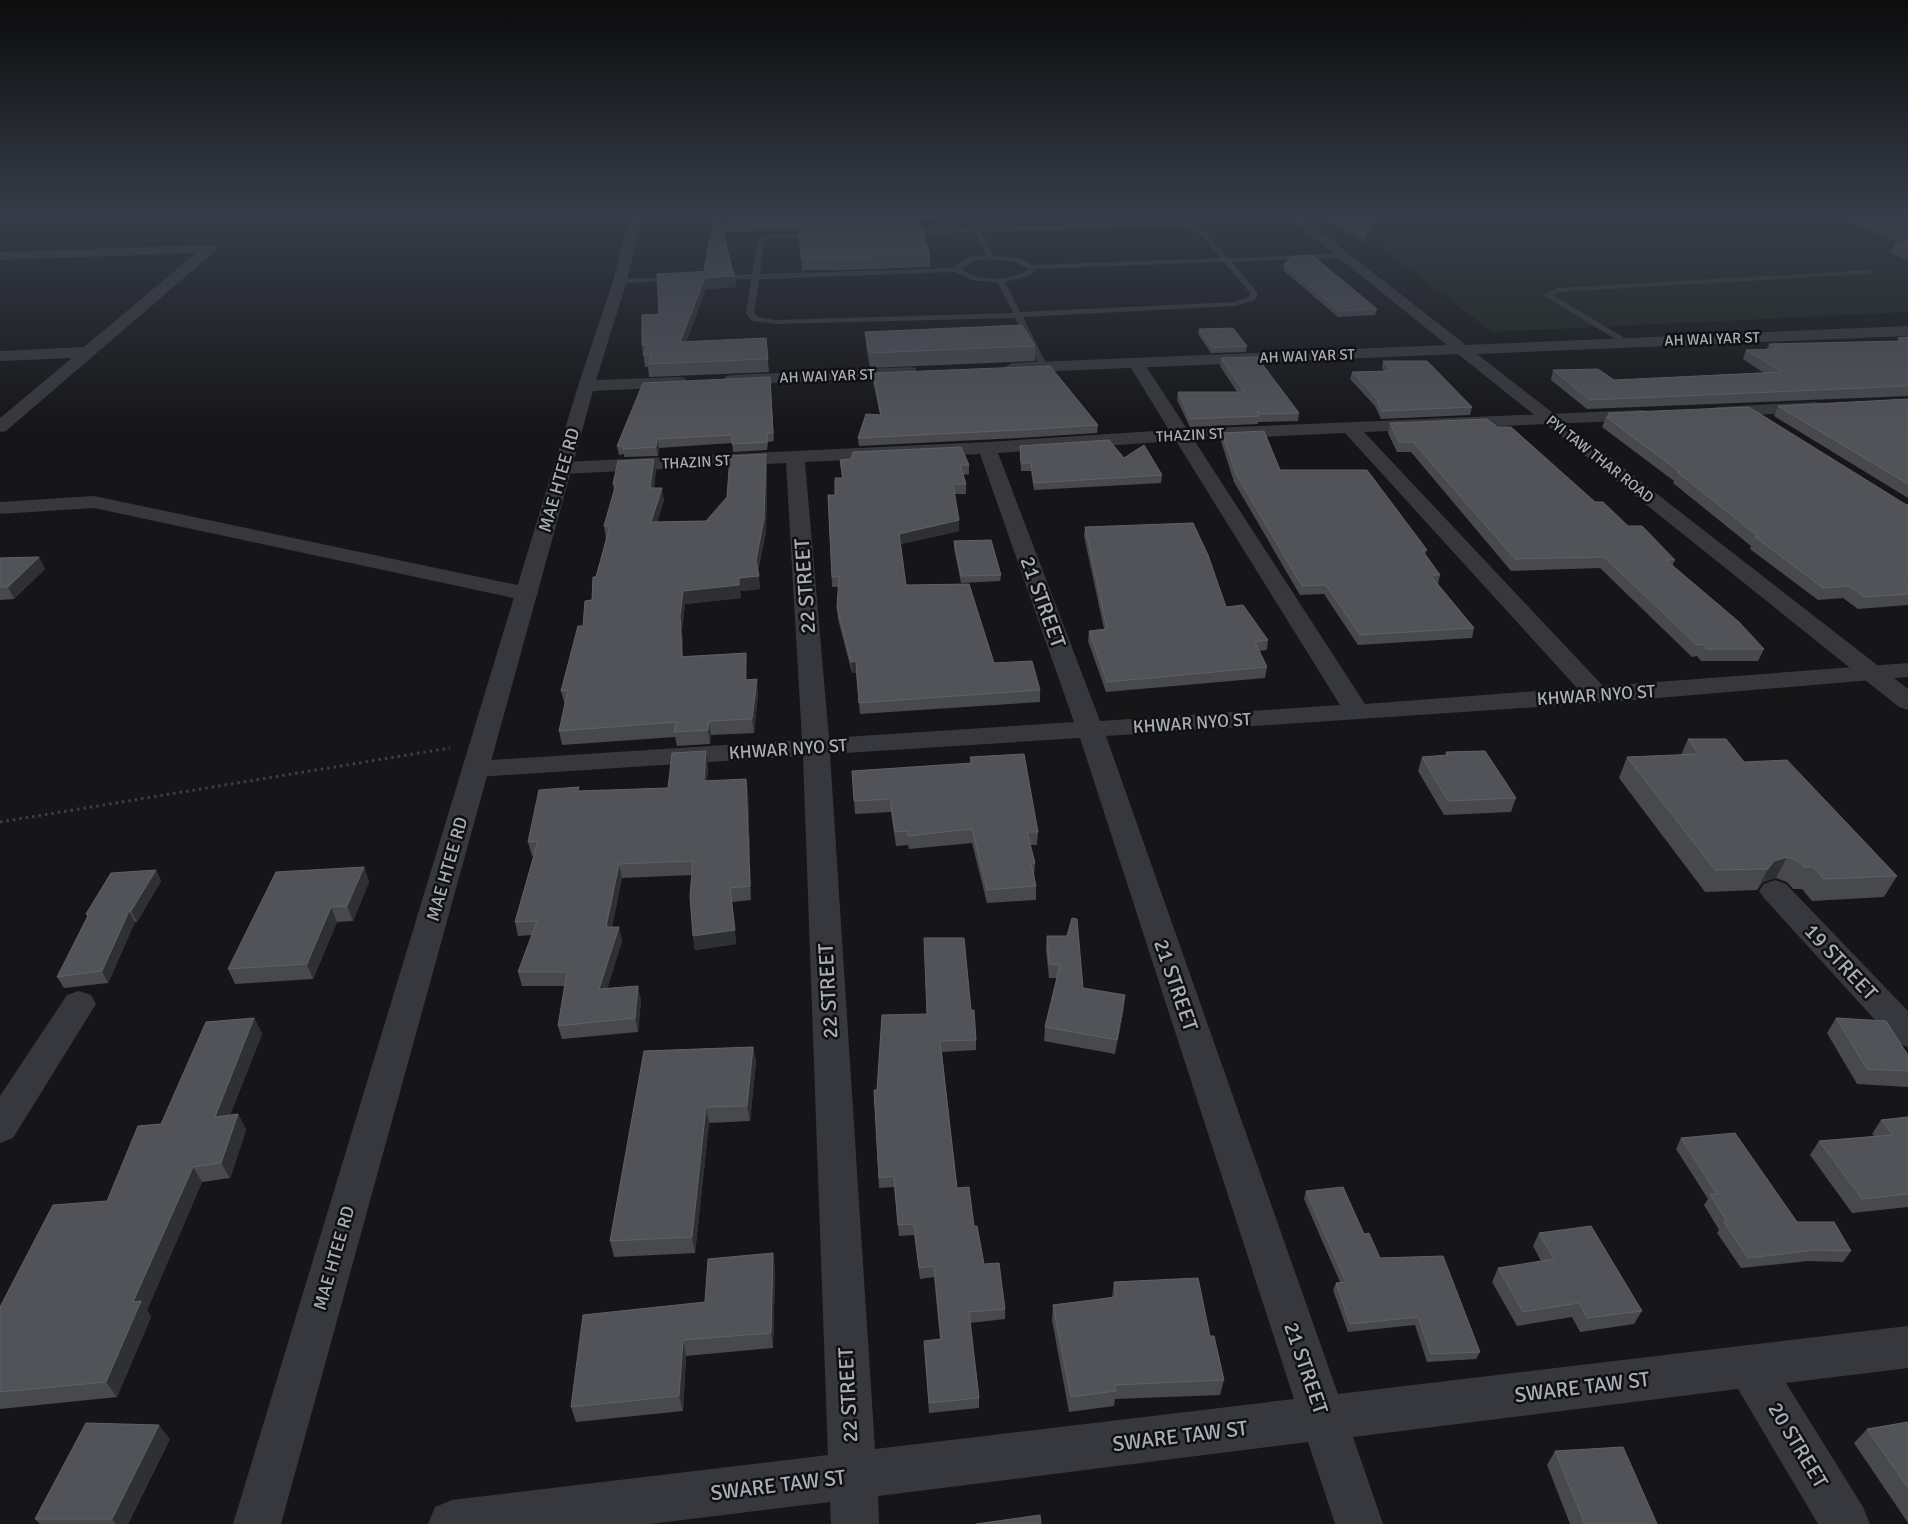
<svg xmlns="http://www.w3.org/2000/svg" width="1908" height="1524" font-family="Signika,sans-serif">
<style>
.green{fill:#1e261f}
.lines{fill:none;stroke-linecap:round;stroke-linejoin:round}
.path{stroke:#3d3f44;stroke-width:3;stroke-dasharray:2.5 4;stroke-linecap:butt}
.service{fill:#37383d;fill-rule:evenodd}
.minor{fill:#37383d;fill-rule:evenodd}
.tertiary{fill:#37383d;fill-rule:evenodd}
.wall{fill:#47494d}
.shaded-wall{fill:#2f3033}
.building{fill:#525359;stroke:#5f6168}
.labels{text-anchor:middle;stroke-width:5;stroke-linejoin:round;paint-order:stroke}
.far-street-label{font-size:15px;fill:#a8adb8;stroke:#111113}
.street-label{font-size:18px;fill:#a8adb8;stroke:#111113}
.near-street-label{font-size:21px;fill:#a8adb8;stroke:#111113}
</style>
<rect width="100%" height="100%" fill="#161618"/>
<path class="green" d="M1339,215H1908V312L1492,332Z"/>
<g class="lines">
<path class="path" d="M0,822L450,748"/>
<path class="service" d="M968,215H974L980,228L1185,222L1202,228L1228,258L1342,254L1346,256L1342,258L1232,262L1258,293L1255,300L1235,306L1023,317L1048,367L1044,370L1040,367L1015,318L775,324L752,321L746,313L751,279L714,280L710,278L714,276L752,274L758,240L766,235L973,228ZM1170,225C1201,227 1202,236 1221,258L1033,265L1017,258L993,255L982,232ZM975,232L986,255L969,257L953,268L760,274L764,241L768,239ZM990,259L1015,262L1029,269C1011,282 978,282 961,269L974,261ZM1224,262L1250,293L1249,297L1234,302L1020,312L1005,282L1029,276L1036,269ZM955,272L972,280L998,283L1013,313L775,320L758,317L754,313L759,279Z
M1868,270L1872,272L1871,274L1559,292L1553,295L1628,340V344L1625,345L1543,295L1557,288Z
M676,277L680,279L679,281L620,283L616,281L620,279Z"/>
<path class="minor" d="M209,245L214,246L216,249L214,252L6,431L0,432V418L72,358L0,361V351L84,347L196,253L0,260V252Z
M1136,358L1142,360L1187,429L1642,410L1648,411L1651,415L1648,419L1642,420L1364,432L1603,686L1908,663V677L1598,703L1106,736L1338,1394L1908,1326V1368L1786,1383L1863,1507L1870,1524H1818L1738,1389L1353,1437L1383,1524H1335L1308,1442L878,1496L879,1524H831L830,1502L650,1524H428L435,1507L452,1500L828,1455L803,756L476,777L466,775L462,769L466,763L476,761L802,740L786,463L563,474L556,472L553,468L556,464L563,462L987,442L1169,430L1128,363ZM1345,433L1577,688L1365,704L1194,440ZM1176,441L1340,705L1100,721L998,453ZM980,454L1074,722L829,738L805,462ZM1080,738L1294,1399L875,1449L830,754Z
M1815,402L1821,403L1824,407L1821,411L1718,417L1712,416L1709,412L1712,408L1718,407Z
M94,496L527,587L535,589L538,594L535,599L527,601L94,508L0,514V502Z
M1775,880L1786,884L1908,1011V1047L1896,1043L1764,898L1759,891L1764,884Z
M79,991L91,995L96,1004L13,1138L0,1143V1096L67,995Z"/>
<path class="tertiary" d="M630,215H642L627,281L596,380L679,377L685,378L687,382L685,386L679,387L593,391L281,1524H233L578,386L613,281Z
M1286,215H1299L1466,345L1908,326V336L1477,354L1908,689V710L1899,707L1458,354L1012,373L1004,368L1012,363L1447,345Z
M909,367L915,368L917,372L915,376L732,385L726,384L724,380L726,376L732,375Z"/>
</g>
<path class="wall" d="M734,215H965L962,217L918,218L919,225L930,255V267L844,270H802L799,230L723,232L732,270L735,276L736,287L706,289L686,342L766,338L769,372L649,377L648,367H645L642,345L659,314L705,272L704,269L721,225Z
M1319,215H1375L1377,216L1376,223L1364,242Z
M1828,215H1908V260L1890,253L1894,244H1904Z
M1284,264L1377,309L1375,315L1338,317L1283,270Z
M1199,329L1247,346L1246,352L1211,353L1198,334Z
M865,332L1035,346V361L870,368L866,346Z
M1908,337V396L1587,409L1551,380L1553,370L1614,380L1764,373L1743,359L1746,350L1767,349L1769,344L1897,341L1898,338Z
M1221,358L1299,413L1298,421L1258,422V424L1190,427L1177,400L1178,392H1237L1220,366Z
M1383,361L1472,407L1470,415L1381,419L1375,406L1350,379L1352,372L1384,371L1382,368Z
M873,373L1098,425L1097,433L1019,438L859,446L858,438L880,415L873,381Z
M770,377L774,441L768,442L767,450L733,452L732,443L659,448L658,456L624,457V454L619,455L617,446Z
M1908,399V498L1774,416L1778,406Z
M1608,413L1908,505V605L1858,609L1843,598L1818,600L1750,549L1751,546L1673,483L1674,481L1602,427Z
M1390,423L1497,427L1595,502L1675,560L1672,566L1764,649L1758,661H1701L1697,656L1692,657L1600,568L1511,571L1411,452H1397L1388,433Z
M1222,433L1280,470L1427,550L1425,554L1440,575L1438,584L1474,628L1472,638L1358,645L1324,594L1300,595L1234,482L1221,441Z
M1020,446L1124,458L1162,475L1161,483L1034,490L1031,471H1021Z
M654,459L656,471L654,488L664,500L657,522L706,521L767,466L766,532L758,570L760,589L740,591L741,598L685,604L682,630L683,656L746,653L747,667V680L758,693L754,733L711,735L710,744L677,746L675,737L562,745L559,731L565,705L561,691L592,600L596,577L606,539L604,526L614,491L613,484Z
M840,460L969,465V474L963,475L966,484V494H954L959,520V531L901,544L906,585L994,663L1040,690V702L860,714L856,673H852L838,619L837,608L839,587H832L828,495H835L842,478Z
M1085,527L1226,607L1268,640L1267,650L1259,651L1267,667L1265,678L1106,692L1088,641L1089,631L1104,629L1084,536Z
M954,541L1001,575L1000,581L961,583L954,548Z
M39,557L45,569L14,599L0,600V558Z
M1688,739L1744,762L1897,876L1884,897L1812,901L1802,889H1793L1787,882L1776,878L1763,882L1757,890L1705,892L1619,778L1627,757L1681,755Z
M1446,752L1516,798L1511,812L1444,815L1418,771L1422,757L1445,755Z
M970,757L1038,832L1037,845H1030L1035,863L1034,877L1036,886V900L987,903L972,843L909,849L908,845L896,846L891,812L855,814L852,771L970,764Z
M708,764L707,781L746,779L748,792L751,900L732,902L736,944L695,950L693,936L692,875L622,878L612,927H619L622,941L607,989L641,1000L638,1032L562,1039L558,1026L565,986H522L518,972L532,935L518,936L515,922L534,855L532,856L528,842L579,791L668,788Z
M364,867L369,882L353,921L337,922L313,979L235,984L228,969Z
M156,870L161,881L137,922H135L108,983L64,988L57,977L87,917L86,914Z
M1047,936L1083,988L1124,1009L1115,1054L1044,1041L1045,1027L1057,978H1049L1046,950Z
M971,1010L976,1040V1050L942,1052L957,1188L974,1226L984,1264L1005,1309V1319L970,1323L979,1398V1408L929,1413L924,1341L940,1339L934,1277L920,1279L914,1235L899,1236L894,1187L879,1188L874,1090H877L927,1014Z
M254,1018L262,1034L230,1115L238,1114L246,1130L230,1178L202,1182L147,1310L151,1317L117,1397L0,1409V1307L107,1201L161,1124Z
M1836,1018L1908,1055V1087L1857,1084L1827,1033Z
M753,1047L756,1062L750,1121L709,1123L695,1253L614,1257L610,1241L644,1051Z
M1908,1117V1207L1852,1213L1810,1155L1819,1141L1874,1136L1872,1134L1881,1120Z
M1681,1138L1797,1222L1851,1251L1843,1262L1808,1261L1741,1268L1717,1233L1719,1230L1704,1205L1708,1199L1676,1149Z
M1306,1191L1364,1234L1380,1258L1480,1352L1476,1359L1427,1362L1415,1325L1348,1332L1333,1290L1336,1283L1340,1282L1304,1199Z
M1539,1233L1642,1311L1634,1324L1580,1332L1572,1317L1517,1326L1492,1282L1498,1268L1541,1261L1533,1246Z
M775,1268L773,1348L686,1356L683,1411L576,1422L571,1407L705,1302Z
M1114,1282L1210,1336L1224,1380L1220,1395L1115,1399L1114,1406L1069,1412L1052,1320L1053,1305L1112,1298Z
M1908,1422V1523L1854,1443L1867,1429Z
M170,1439L128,1524H40L35,1519Z
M1555,1451L1657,1524H1570L1547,1465Z"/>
<path class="shaded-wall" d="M1377,216L1376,223L1364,242L1365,235Z
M735,276L736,287L706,289L681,354L680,342L705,278Z
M657,439L659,448L658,456L656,447Z
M766,454L767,466L766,532L757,572L756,560Z
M654,459L656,471L652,501L650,488Z
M662,488L664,500L653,535L651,522Z
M959,520V531L900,544L899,534Z
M39,557L45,569L14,599L8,587Z
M759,576L760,589L740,591L741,598L685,604L682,630L684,670L682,657L680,616L683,591L739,578Z
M746,653L747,667L746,694L745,680Z
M856,661V673H852L851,662Z
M757,679L758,693L754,733L752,719Z
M709,721L711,735L710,744L708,730Z
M706,751L708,764L706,794L704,781Z
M746,779L748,792L751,900L750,886Z
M1787,857L1776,878L1763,882L1757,890L1768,869L1774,861Z
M619,864L622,878L609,941L606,927Z
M364,867L369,882L353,921L347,906Z
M156,870L161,881L137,922L131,911Z
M732,902L736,944L695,950L693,936Z
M331,907L337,922L313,979L307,964Z
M129,911L135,922L108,983L102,971Z
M619,927L622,941L603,1003L599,989Z
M638,986L641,1000L638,1032L635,1018Z
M1125,995L1124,1009L1115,1054L1117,1040Z
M254,1018L262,1034L223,1133L215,1117Z
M753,1047L756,1062L750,1121L747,1106Z
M706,1107L709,1123L695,1253L692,1237Z
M238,1114L246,1130L230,1178L221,1163Z
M193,1167L202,1182L147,1310L151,1317L117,1397L106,1382L133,1302Z
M773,1253L775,1268L773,1348L771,1333Z
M683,1340L686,1356L683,1411L679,1396Z
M159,1425L170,1439L128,1524H116L112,1519Z"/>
<path class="building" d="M715,215H718L721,225L734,215H917L919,223L799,228V225L722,228L732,268L704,269Z
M1331,215H1375L1377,216L1365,235Z
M1854,215H1908V235Z
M921,225L930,255L843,258H801L799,229Z
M1908,243V249L1894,244Z
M1312,255L1377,309L1339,311L1284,264L1292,256Z
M733,270L735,276L705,278L680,342L766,338L768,359L648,364L651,355H643L648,345H642V315L659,314L657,274Z
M1022,325L1035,346L870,353L865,332Z
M1233,328L1247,346L1212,348L1199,329Z
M1908,337V386L1590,400L1553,370L1598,369L1614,380L1782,372L1746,350L1777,349L1769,344L1904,341L1898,338Z
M1257,357L1299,413L1259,414L1257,411L1259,416L1190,419L1178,392H1244L1221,358Z
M1383,361H1427L1472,407L1382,411L1376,398L1352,372L1391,371Z
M1050,366L1098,425L1019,430L858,438L866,414L881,415L873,373Z
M770,377L773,433H767V442L732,444V435L657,439L656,447L623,449V446H617L643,383Z
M1908,399V484L1778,406Z
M1749,407L1905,504L1908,505V580H1903L1908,584V594L1864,597L1849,586L1823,588L1755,537H1759L1677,472H1680L1606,417H1612L1608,413Z
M1487,419L1497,427H1511L1595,502H1603L1628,526H1642L1675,560H1666L1739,622L1764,649H1706L1702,644L1697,645L1604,557L1515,559L1413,442H1399L1390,423Z
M1264,431L1280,470H1367L1427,550H1422L1440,575H1430L1474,628L1360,635L1326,585L1302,586L1236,474L1222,433Z
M1109,440L1124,458L1144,445L1162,475L1034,483L1031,463H1021L1020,446Z
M961,447L969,465H960L966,484H953L959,520L899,534L906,585L969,584L994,663L1032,661L1040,690L859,703L856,661L851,662L837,608L839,576L832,577L828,495H835V478H843L840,460L851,459L853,452Z
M766,454L764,519L756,560L759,576L739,578V585L683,591L680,616L682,657L746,653L745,680L757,679L752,719L709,721L708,730L674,732L676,722L559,731L568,690L561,691L578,626H583L585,601L592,600L593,577H596L610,526H604L616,484H613L618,461L654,459L650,488H662L651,522L706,521L727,497L730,456Z
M1193,523L1208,555L1226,607L1243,605L1268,640L1255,642L1267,667L1107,682L1089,631L1107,629L1085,527Z
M991,540L1001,575L961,576L954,541Z
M39,557L8,587H0V558Z
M1688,739H1726L1744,762L1787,760L1897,876L1824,879L1813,867H1804L1798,861L1787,857L1774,861L1768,869L1715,870L1627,757L1699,754Z
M706,751L704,781L746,779L750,886L730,888L735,930L693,936L690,896L693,861L619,864L606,927H619L599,989L638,986L635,1018L558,1026L567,972H518L537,921L515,922L538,841L528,842L539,790L579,787L578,791L668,788L672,753Z
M1485,751L1516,798L1448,801L1422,757L1448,755L1446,752Z
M1024,754L1038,832H1027L1035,863H1031L1036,886L987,890L972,829L908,836V831L895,832L890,799L854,801L852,771L972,763L970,757Z
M364,867L347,906L331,907L307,964L228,969L276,872Z
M156,870L131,911H129L102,971L57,977L89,914H86L111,873Z
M1072,918L1077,919L1083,988L1125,995L1117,1040L1045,1027L1060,965L1049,964L1047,936H1067Z
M924,938H964L971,1010H974L976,1040L940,1041L957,1188L969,1187L974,1226H977L984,1264L999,1263L1005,1309L969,1312L979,1398L929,1403L924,1341L941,1339L934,1266L919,1268L914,1224L898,1225L894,1176L879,1178L874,1090H877L882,1015L927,1014Z
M254,1018L215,1117L238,1114L221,1163L193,1167L133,1302L141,1301L106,1382L0,1392V1307L53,1205L107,1201L138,1126L161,1124L206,1022Z
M1836,1018L1886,1021L1908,1055V1071L1867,1069Z
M753,1047L747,1106L706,1107L692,1237L610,1241L644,1051Z
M1908,1117V1194L1862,1199L1819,1141L1893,1135L1881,1120Z
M1735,1133L1797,1222H1834L1851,1251L1816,1250L1748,1258L1724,1222H1727L1710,1194H1717L1681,1138Z
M1343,1187L1364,1234L1369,1233L1380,1258L1443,1256L1480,1352L1431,1354L1418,1317L1350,1324L1336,1283L1346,1282L1306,1191Z
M1591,1226L1642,1311L1587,1318L1579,1303L1523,1312L1498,1268L1554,1259L1539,1233Z
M773,1253L771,1333L683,1340L679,1396L571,1407L583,1315L705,1302L708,1259Z
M1198,1278L1210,1336H1214L1224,1380L1114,1385L1116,1391L1071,1397L1053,1305L1116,1297L1114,1282Z
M1908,1422V1488L1867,1429Z
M86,1423L159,1425L112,1519H35Z
M1623,1447L1657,1524H1585L1555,1451Z
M1040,1515L1041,1524H976Z"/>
<linearGradient id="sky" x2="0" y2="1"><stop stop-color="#0c0c0d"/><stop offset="0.5" stop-color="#363c48"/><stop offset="1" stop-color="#363c48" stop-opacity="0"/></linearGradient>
<rect width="1908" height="428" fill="url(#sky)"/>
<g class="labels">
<g class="far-street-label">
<text transform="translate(1712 339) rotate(-2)" y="5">AH WAI YAR ST</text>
<text transform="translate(1307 356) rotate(-2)" y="5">AH WAI YAR ST</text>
<text transform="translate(827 376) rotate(-2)" y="5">AH WAI YAR ST</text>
<text transform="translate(1190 435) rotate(-3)" y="5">THAZIN ST</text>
<text transform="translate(1600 459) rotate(38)" y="5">PYI TAW THAR ROAD</text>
<text transform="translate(696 462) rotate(-3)" y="5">THAZIN ST</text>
</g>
<g class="street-label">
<text transform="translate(559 480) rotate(-74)" y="6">MAE HTEE RD</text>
<text transform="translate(1596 695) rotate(-4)" y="6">KHWAR NYO ST</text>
<text transform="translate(1192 723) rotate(-4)" y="6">KHWAR NYO ST</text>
<text transform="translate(788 749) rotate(-4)" y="6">KHWAR NYO ST</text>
<text transform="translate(447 869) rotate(-74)" y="6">MAE HTEE RD</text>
<text transform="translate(334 1258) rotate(-74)" y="6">MAE HTEE RD</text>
</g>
<g class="near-street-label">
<text transform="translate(805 586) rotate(-94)" y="7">22 STREET</text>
<text transform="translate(1043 602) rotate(70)" y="7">21 STREET</text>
<text transform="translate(1841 962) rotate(47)" y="7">19 STREET</text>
<text transform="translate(1176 985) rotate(71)" y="7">21 STREET</text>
<text transform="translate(828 991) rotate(-93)" y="7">22 STREET</text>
<text transform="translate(1306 1368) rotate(71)" y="7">21 STREET</text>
<text transform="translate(1582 1387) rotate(-7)" y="7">SWARE TAW ST</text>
<text transform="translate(848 1395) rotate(-93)" y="7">22 STREET</text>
<text transform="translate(1180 1436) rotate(-7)" y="7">SWARE TAW ST</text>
<text transform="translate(1798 1445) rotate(59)" y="7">20 STREET</text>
<text transform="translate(778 1485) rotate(-7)" y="7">SWARE TAW ST</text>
</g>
</g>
</svg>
